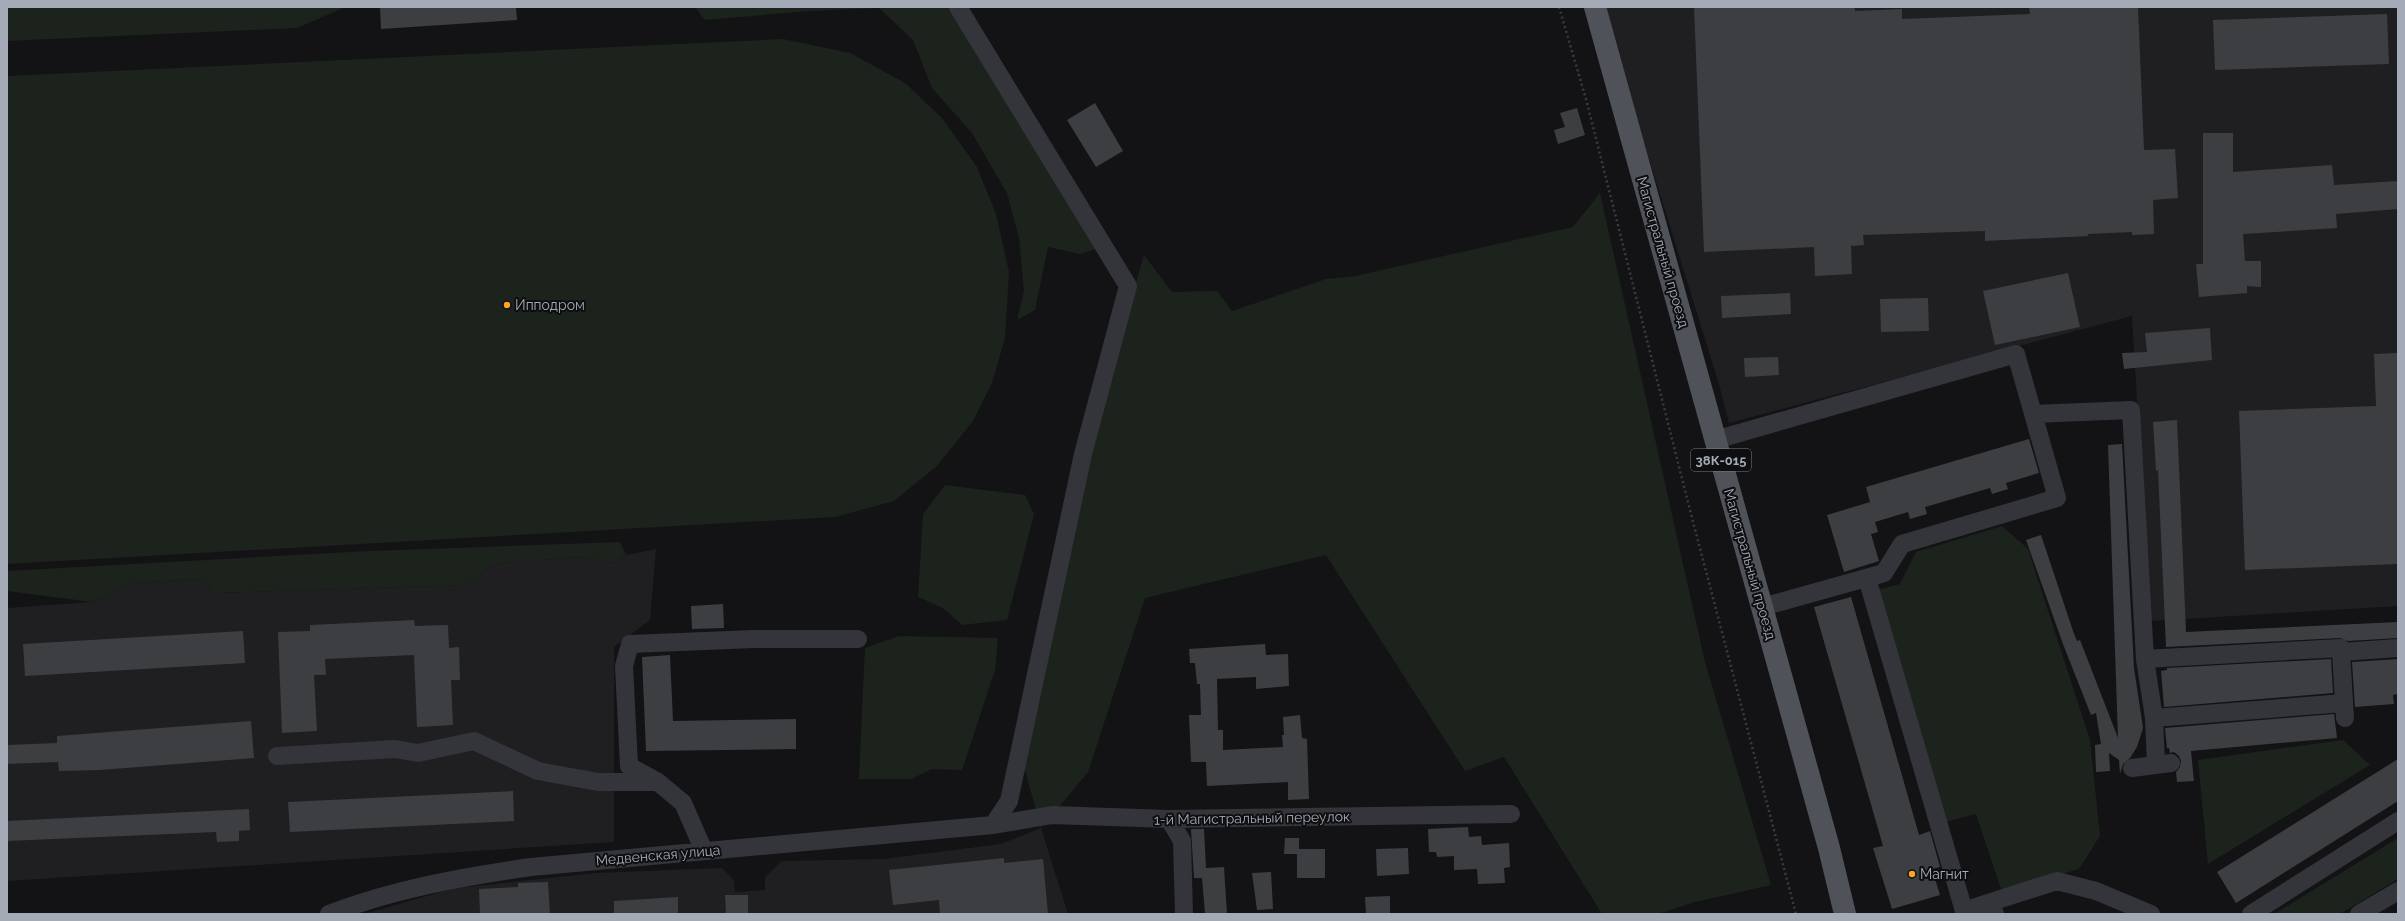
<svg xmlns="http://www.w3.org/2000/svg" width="2405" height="921" font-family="Raleway,sans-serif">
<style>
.built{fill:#1f1f22}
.green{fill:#1b231c}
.building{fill:#3d3e42}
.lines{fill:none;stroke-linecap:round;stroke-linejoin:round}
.path{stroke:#3a3c41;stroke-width:2.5;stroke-dasharray:2 3;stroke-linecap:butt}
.minor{stroke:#34353a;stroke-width:18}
.major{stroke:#505259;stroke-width:22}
.poi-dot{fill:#fda523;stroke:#0e0e10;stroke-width:1.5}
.labels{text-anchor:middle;stroke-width:4;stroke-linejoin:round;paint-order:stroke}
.shield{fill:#0e0e10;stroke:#777c84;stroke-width:1}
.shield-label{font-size:13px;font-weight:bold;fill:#a4abb6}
.street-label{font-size:14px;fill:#a4abb6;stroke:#0e0e10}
.poi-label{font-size:14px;fill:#a4abb6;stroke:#0e0e10;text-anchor:start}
</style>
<rect width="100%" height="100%" fill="#131315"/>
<path class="built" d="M1602,7H2398V606L2150,621L2132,316L1729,423L1718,381Z
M656,549L650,620L614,647V842L7,881V608L92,602L132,583L199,579L214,593L467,585L493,564L577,557L615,563L626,555Z
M1041,828L1068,914H364L455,888L596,873L722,868L734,880L735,892L765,890V877L782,861L883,859L1001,844Z"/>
<path class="green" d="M7,7H341V9L297,28L7,41Z
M695,7H949L1099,248L1080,254L1048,247L1035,310L1017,320L1024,291L1019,238L1007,193L972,133L932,88L913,40L879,8L810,11L705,20Z
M783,39L850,53L905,83L942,118L977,167L996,214L1009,272L1005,338L992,383L973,421L937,466L894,501L835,517L7,564V76Z
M1600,193L1705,662L1771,885L1695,902L1661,913L1602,914L1504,757L1465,771L1326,555L1145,598L1088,772L1041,828L1022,760L1082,464L1144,255L1172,292L1217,291L1232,311L1326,279L1355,276L1573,227Z
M945,485L1025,495L1034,514L1007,620L962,625L943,608L918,597L923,514Z
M2002,526L2028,549L2090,740L2100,836L2079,869L2002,892L1976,814L1945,822L1877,590L1900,584L1916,552Z
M620,542L626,555L615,563L577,557L493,564L467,585L214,593L198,579L132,583L92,602L7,591V571L369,551Z
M899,636L998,638L995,670L962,770L932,769L911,779H859L865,648Z
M2343,740L2370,765L2208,864L2198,760Z
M2398,838V879L2340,914H2274Z"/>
<path class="building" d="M380,7H516L517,20L381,29Z
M1694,7H1855V11L1902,9V19L2030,14L2029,7H2138L2144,150L2175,149L2178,198L2153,200L2154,234L2132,235V232L2088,234V236L1985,241V231L1863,235L1864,245L1851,246L1852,274L1815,276L1814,247L1704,252Z
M2387,14L2389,64L2215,70L2213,20Z
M1095,103L1123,151L1096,167L1067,120Z
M1577,108L1585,135L1558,144L1554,130L1565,127L1560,113Z
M2203,133H2233V172L2332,165L2334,185L2398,181V209L2336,214L2337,228L2243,234L2245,261H2261V287L2247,286V293L2199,297L2196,264H2203Z
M2068,273L2080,327L1995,345L1983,291Z
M1790,293L1791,314L1722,318L1721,296Z
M1928,298L1929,331L1881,332L1880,299Z
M2210,328L2212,360L2124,369L2122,353L2147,352L2145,333Z
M2398,353V564L2245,570L2239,411L2376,406L2374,354Z
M1778,357L1779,375L1745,377L1744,358Z
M2177,420L2186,632L2398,622V638L2348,641L2340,638L2166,647L2158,470L2156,471L2153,422Z
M2029,439L2039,473L2006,483L2008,489L1992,494L1990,488L1925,507L1927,514L1910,519L1908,512L1875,522L1878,532L1871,534L1879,561L1844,572L1827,515L1870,502L1866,487Z
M2122,444L2134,668L2143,728L2137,747L2130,758L2123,764L2120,774L2119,760L2109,753L2110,771L2096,772L2095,745L2101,744L2096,713L2091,715L2063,644L2026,540L2041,535L2073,631L2077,641L2080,640L2118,738L2108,445Z
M1851,597L1919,835L1930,831L1940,867L1932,869L1940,895L1892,909L1873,848L1883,846L1814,607Z
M723,604L724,628L692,629L691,606Z
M414,620L415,626L448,625L449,648L459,647L460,680H451L453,725L417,727L414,655L325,659L326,675H314L317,731L282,733L278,632L310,631V625Z
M243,631L245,663L25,676L23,644Z
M1265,644L1266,655L1288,654L1289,686L1256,689V677L1217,679L1218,730H1223V750L1283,747L1282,735H1284L1283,717L1300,715L1302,738L1307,739L1309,799L1288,800V782L1207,786L1206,762H1191L1189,715H1201L1200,684H1197L1195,663H1190L1189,649Z
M670,655L673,721L796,719V749L646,751L642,657Z
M2331,659L2333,693L2164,707L2161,671L2167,670V668Z
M2398,659V694L2393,695L2394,704L2355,707L2352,662Z
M2334,714L2337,738L2191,751L2194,781L2177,782L2176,772L2180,767L2181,761L2179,756L2174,752L2170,753L2169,748H2167L2165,728Z
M251,721L254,758L100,770L59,771L58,762L7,764V745L57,743V736Z
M2398,759V801L2236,903L2217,872Z
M513,791L514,821L290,832L288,802Z
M249,809L250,830L239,831V841L217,842L216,832L7,841V821Z
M1468,827L1469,837L1481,836L1482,845L1509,843L1510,867L1504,868L1505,883L1478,884L1477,869L1454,870V856L1437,857L1436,852H1429L1428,829Z
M1191,829H1204L1206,868L1224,867L1227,914H1205L1202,878H1194Z
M1285,838H1299V849H1325V878H1297V854H1284Z
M1408,848L1409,874L1377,876L1376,849Z
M1004,858V863L1043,859L1048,914H940L939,900L893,905L889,870Z
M1271,872L1273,909L1257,910L1252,873Z
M548,882L550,914H480L479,889L518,887V883Z
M725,895H748V914H726Z
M1390,896V914H1366L1365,897Z
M678,897V914H614V901Z"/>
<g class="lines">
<path class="path" d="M1559,7L1586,99L1692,518L1796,914"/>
<path class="minor" d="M958,7L1128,286L1083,454L1009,801L993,825
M2033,414L2131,410L2145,659L2154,718
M1715,440L2016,354L2057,498L1902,544L1884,573L1762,607
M1867,578L1964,911L1991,902L1995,914
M2145,659L2341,648V652
M2345,718L2341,652L2398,648
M277,756L395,749L418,753L474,741L538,771L598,782H657
M2156,765L2154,718L2344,703
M2132,768L2171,763
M1169,819L1182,841L1184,914
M704,851L683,803L658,782L629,766L624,666L630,644L754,639H858
M1991,902L2057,881L2096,891L2151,914
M329,914C394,889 462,877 531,867L993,825L1052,815L1169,819L1511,814
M2251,914L2398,821
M2359,914L2398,891"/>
<path class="major" d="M1595,7L1829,848L1845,914"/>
</g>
<g class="poi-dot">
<circle cx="507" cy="305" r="4"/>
<circle cx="1912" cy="874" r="4"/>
</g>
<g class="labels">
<rect class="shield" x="1691" y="449" width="60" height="22" rx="3"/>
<g class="shield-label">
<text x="1721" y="465">38К-015</text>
</g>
<g class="street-label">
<text transform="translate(1663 252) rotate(74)" y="5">Магистральный проезд</text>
<text transform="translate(1750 564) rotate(74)" y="5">Магистральный проезд</text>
<text transform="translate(1252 818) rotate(-1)" y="5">1-й Магистральный переулок</text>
<text transform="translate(658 855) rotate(-5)" y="5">Медвенская улица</text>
</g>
<g class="poi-label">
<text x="515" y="310">Ипподром</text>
<text x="1920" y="879">Магнит</text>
</g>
</g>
<rect width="2405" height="921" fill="none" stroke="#a4abb6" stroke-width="16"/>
</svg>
